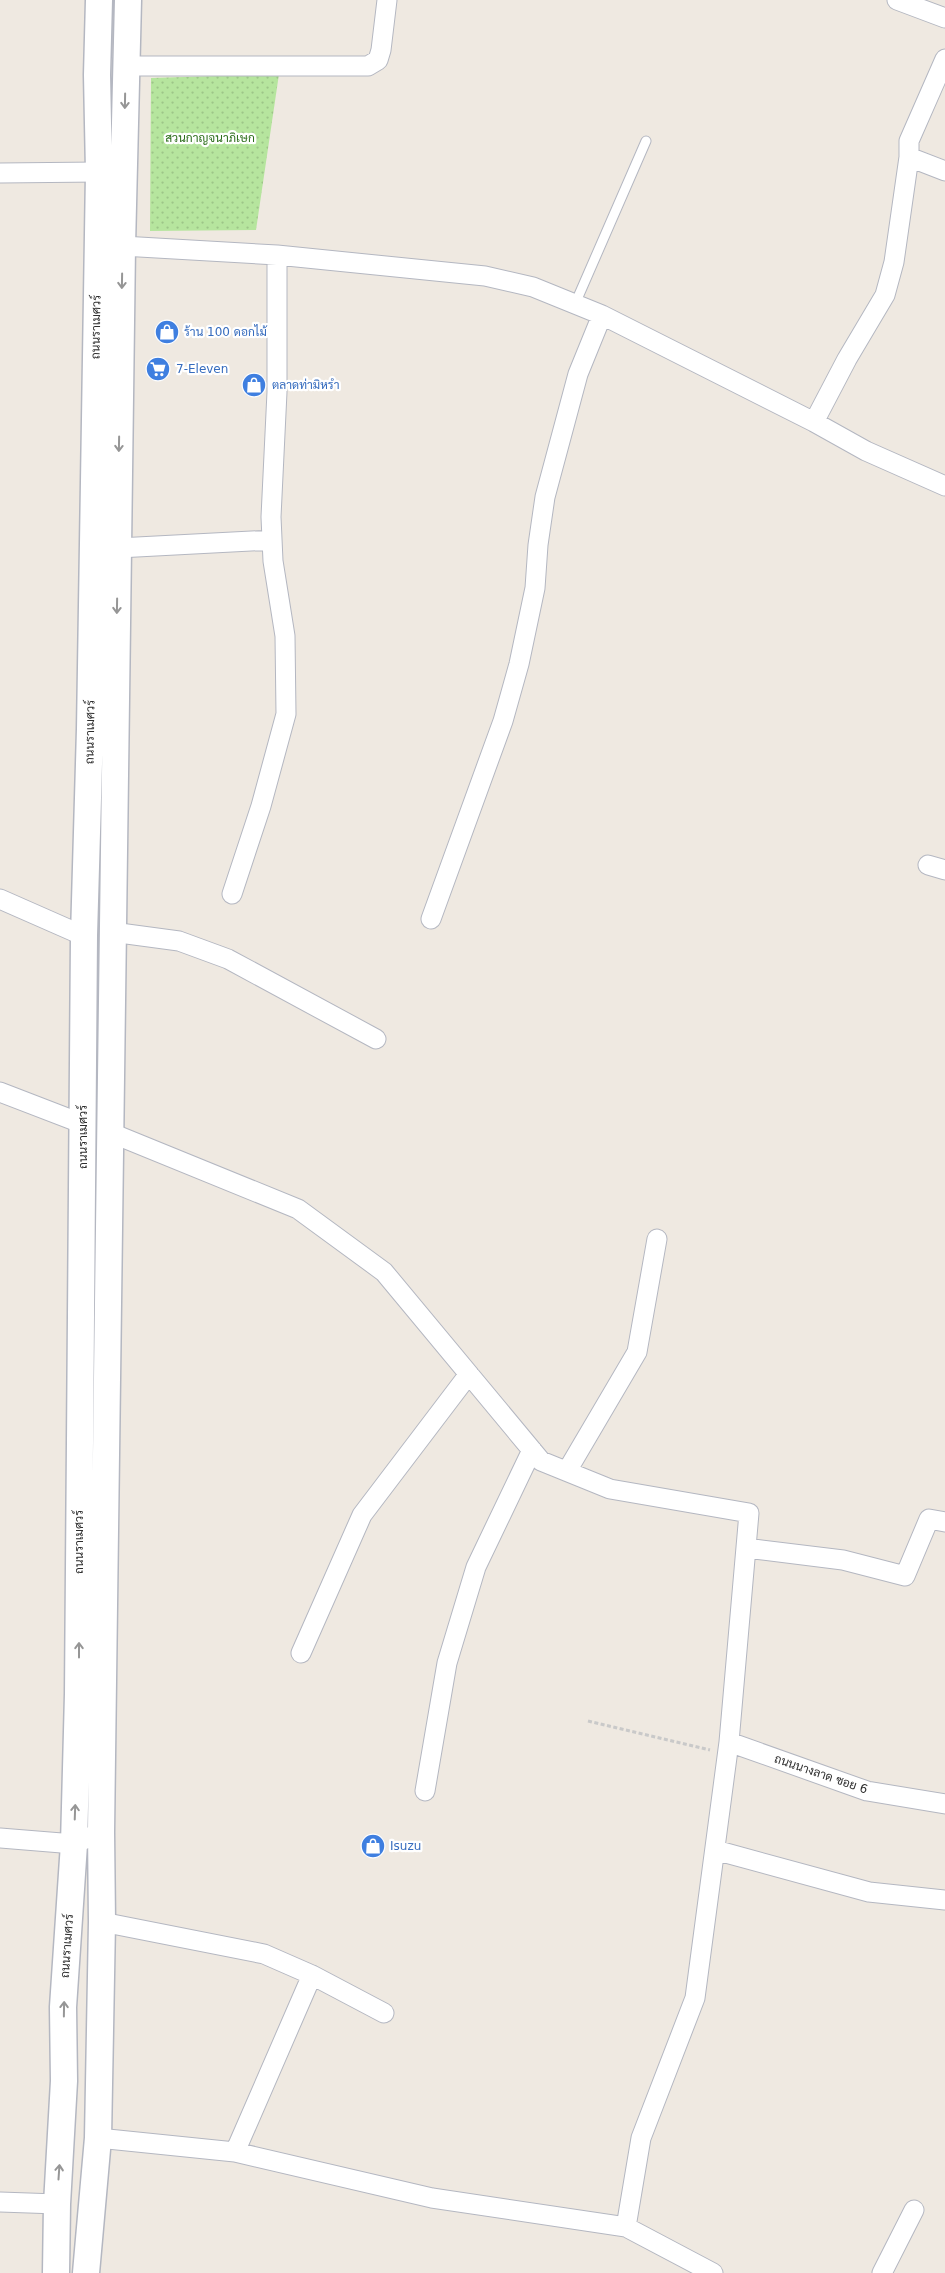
<svg xmlns="http://www.w3.org/2000/svg" width="945" height="2273" font-family="'DejaVu Sans',Sarabun,sans-serif">
<style>
.park{fill:url(#park-dots)}
.lines{fill:none;stroke-linecap:round;stroke-linejoin:round}
.service-casing{stroke:#b4b7c1;stroke-width:11}
.minor-casing{stroke:#b4b7c1;stroke-width:21}
.secondary-casing{stroke:#b4b7c1;stroke-width:29}
.path{stroke:#c9c9c9;stroke-width:3;stroke-dasharray:4 2.5;stroke-linecap:butt}
.service{stroke:#fff;stroke-width:9}
.minor{stroke:#fff;stroke-width:19}
.secondary{stroke:#fff;stroke-width:26}
.oneway{stroke:#969696}
.labels{text-anchor:middle;stroke-width:4.5;stroke-linejoin:round;paint-order:stroke}
.park-label{font-size:12px;fill:#2c6e1b;stroke:#fff}
.street-label{font-size:12px;fill:#2e2e2e;stroke:#fff}
.shop-label{font-size:12px;fill:#366cbe;stroke:#fff;text-anchor:start}
</style>
<defs>
<pattern id="park-dots" width="8" height="8" patternUnits="userSpaceOnUse" patternTransform="scale(1.25)"><rect width="8" height="8" fill="#b6e59e"/><path d="M2 2h.1M6 6h.1" fill="none" stroke="#9dc588" stroke-width="1.8" stroke-linecap="round"/></pattern>
</defs>
<rect width="100%" height="100%" fill="#efe9e1"/>
<path class="park" d="M279,74L256,230L150,231L151,78Z"/>
<g class="lines">
<g class="service-casing">
<path id="service" d="M575,304L646,141"/>
</g>
<g class="minor-casing">
<path id="minor" d="M897,0L945,18
M125,66H368L378,60L381,50L387,0
M909,157L945,171
M0,173L99,172
M122,246L277,255L485,276L533,287L602,315L814,422L866,451L945,486
M814,422L847,359L885,295L894,262L909,157V141L945,59
M118,548L272,540
M928,865L945,870
M232,894L261,806L286,714L285,636L273,561L271,517L277,392V255
M0,899L84,936
M431,919L503,721L519,664L535,588L538,545L545,497L578,374L602,315
M112,932L179,941L228,959L376,1039
M0,1092L83,1124
M109,1132L298,1209L384,1272L541,1461L610,1489L749,1513L729,1742L695,1998L641,2138L626,2227
M567,1471L637,1352L657,1239
M746,1548L843,1560L905,1576L929,1519L945,1522
M301,1653L362,1515L469,1374
M729,1742L867,1791L945,1804
M425,1791L447,1663L476,1567L532,1450
M0,1838L74,1844L101,1832
M715,1850L869,1892L945,1900
M102,1922L264,1954L312,1975L384,2013
M98,2138L235,2152L432,2198L626,2227L713,2273
M235,2152L312,1975
M0,2202L57,2204
M882,2273L914,2210"/>
</g>
<g class="secondary-casing">
<path id="secondary" d="M56,2273L57,2204L64,2081L63,2007L74,1844L78,1694L84,936L90,729L99,172L97,75L99,0
M86,2273L98,2138L102,1922L101,1832L122,246L128,0"/>
</g>
<path class="path" d="M588,1721L710,1750"/>
<use href="#service" class="service"/>
<use href="#minor" class="minor"/>
<use href="#secondary" class="secondary"/>
</g>
<defs><path id="oneway-shaft" d="M-6 0H5M1.5-3L5.5 0L1.5 3" fill="none" stroke-width="1.6" stroke-linecap="round" stroke-linejoin="round" transform="scale(1.25)"/></defs>
<g class="oneway">
<use href="#oneway-shaft" transform="translate(125 101) rotate(91)"/>
<use href="#oneway-shaft" transform="translate(122 281) rotate(91)"/>
<use href="#oneway-shaft" transform="translate(119 444) rotate(91)"/>
<use href="#oneway-shaft" transform="translate(117 606) rotate(91)"/>
<use href="#oneway-shaft" transform="translate(79 1650) rotate(-90)"/>
<use href="#oneway-shaft" transform="translate(75 1812) rotate(-88)"/>
<use href="#oneway-shaft" transform="translate(64 2009) rotate(-89)"/>
<use href="#oneway-shaft" transform="translate(59 2172) rotate(-86)"/>
</g>
<defs>
<g id="shop-disc" transform="scale(1.25)"><circle r="9.5" fill="#3f7fe0" stroke="#fff"/><path d="M-5-2.5h2.3a2.7 3.5 0 0 1 5.4 0H5L5.5 6h-11ZM-1.5-2.5h3a1.5 2.3 0 0 0-3 0Z" fill="#fff"/></g>
<g id="supermarket-disc" transform="scale(1.25)"><circle r="9.5" fill="#3f7fe0" stroke="#fff"/><path d="M-6-5.5h2.5l.6 2H6L4.5 2H-2.5L-4.4-4H-6ZM-1.5 3.2a1.3 1.3 0 1 0 .1 0ZM3 3.2a1.3 1.3 0 1 0 .1 0Z" fill="#fff"/></g>
</defs>
<g fill-rule="evenodd">
<use href="#shop-disc" x="167" y="332"/>
<use href="#supermarket-disc" x="158" y="369"/>
<use href="#shop-disc" x="254" y="385"/>
<use href="#shop-disc" x="373" y="1846"/>
</g>
<g class="labels">
<g class="park-label">
<text x="210" y="142">สวนกาญจนาภิเษก</text>
</g>
<g class="street-label">
<text transform="translate(96 327) rotate(-89)" y="4">ถนนราเมศวร์</text>
<text transform="translate(90 732) rotate(-89)" y="4">ถนนราเมศวร์</text>
<text transform="translate(83 1137) rotate(-90)" y="4">ถนนราเมศวร์</text>
<text transform="translate(79 1542) rotate(-90)" y="4">ถนนราเมศวร์</text>
<text transform="translate(821 1774) rotate(19)" y="4">ถนนนางลาด ซอย 6</text>
<text transform="translate(67 1946) rotate(-86)" y="4">ถนนราเมศวร์</text>
</g>
<g class="shop-label">
<text x="184" y="336">ร้าน 100 ดอกไม้</text>
<text x="176" y="373">7-Eleven</text>
<text x="272" y="389">ตลาดท่ามิหรำ</text>
<text x="390" y="1850">Isuzu</text>
</g>
</g>
</svg>
